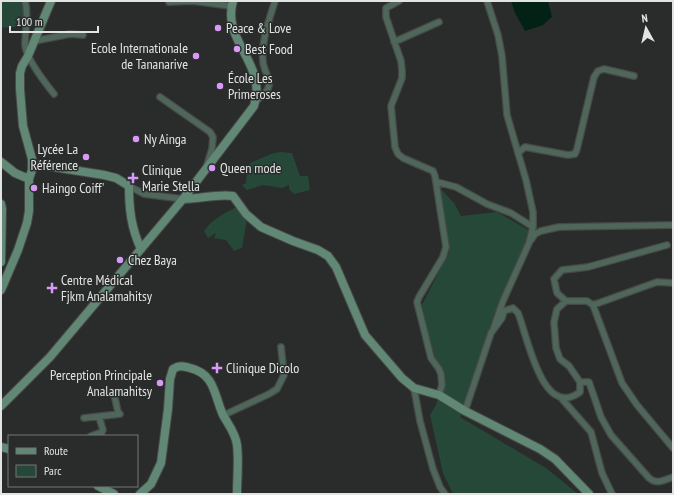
<svg xmlns="http://www.w3.org/2000/svg" width="674" height="495" font-family="'PT Sans Narrow',sans-serif">
<style>
.green{fill:#254839}
.water{fill:#022216}
.lines{fill:none;stroke-linecap:round;stroke-linejoin:round}
.street-casing{stroke:#474948;stroke-width:8}
.secondary-casing{stroke:#474948;stroke-width:10}
.street{stroke:#4f665b;stroke-width:5.5}
.secondary{stroke:#618775;stroke-width:8}
.poi-dot{fill:#d99af7;stroke:#292c2b;stroke-width:1.5}
.labels{text-anchor:middle;stroke-width:3;stroke-linejoin:round;paint-order:stroke}
.poi-label{font-size:14px;fill:#e2e4e3;stroke:#292c2b;text-anchor:start}
</style>
<rect width="100%" height="100%" fill="#292c2b"/>
<path class="green" d="M1,1H22L25,26L1,28Z
M280,152L292,153L300,176H308L310,190L294,194L289,189V185L282,188L263,185L247,190L242,185L246,183L247,172L250,163L271,154Z
M439,187L454,203L461,216L497,212L530,231L523,258L460,417L546,468L578,494H453L443,473L430,415L436,405L443,381L430,343L422,305L449,252Z
M237,207L247,219L242,248L234,251L226,240L214,238L216,233L208,238L204,231C212,219 225,213 237,207Z"/>
<path class="water" d="M511,1H548L552,17L543,25L525,31L515,13Z"/>
<g class="lines">
<g class="street-casing">
<path id="street" d="M25,1C29,15 25,31 25,45C26,58 46,84 54,94
M399,1L386,8V17L401,61L402,70V78L391,106L395,147L398,154L403,158L433,171L435,176L446,247L443,257L419,297L417,302L431,358L439,369L441,374L442,385L439,395
M487,1L498,35L502,56L507,115L526,180L533,212V227L529,243L503,301L494,327
M169,2L193,1L231,6
M34,41L70,34L83,35
M394,42L439,22
M160,97L210,132L213,137L212,149L207,165
M256,101C261,97 268,93 269,85C270,78 263,69 263,61C261,42 269,20 275,1
M518,153L525,147L568,155L575,154L577,149L594,77L598,71L604,69L634,76
M437,182L456,187L487,204L511,213L533,227
M129,186L144,194L183,199
M531,240L535,234L541,231L559,227L673,225
M667,245L588,267L562,270L554,279L557,293L566,301H587L593,305L622,383L637,405L673,448
M593,305L657,282L673,283
M580,382H589L601,417L611,435L649,478C657,485 664,480 673,477
M414,388L420,421L433,469L440,487L445,494
M562,399L591,432L602,473L612,494
M465,411L491,333L502,318L504,311L513,308L518,313C527,334 542,421 580,392V382L569,366L560,359L556,348L554,322L557,309L566,301
M224,415L269,394L277,389L284,375L281,347
M84,418L120,414L118,412L114,394
M91,436L102,432L103,430L99,417"/>
</g>
<g class="secondary-casing">
<path id="secondary" d="M1,162L15,173L29,179
M32,170L35,166L41,165L104,175L116,178L129,186C129,208 131,228 141,249
M183,199C199,199 216,194 233,196L246,214L261,227L293,241L318,250L328,256L336,267L365,335L402,378L414,388L439,395L465,411L540,449L555,459L589,494
M1,204L2,209L1,262
M1,290L18,250L27,223L29,211V179L32,170V159L23,126L20,89V73L22,66L28,56L51,1
M1,406L50,357L183,199L254,106C268,64 221,41 233,1
M1,447L9,449
M98,486L114,494
M140,494L151,484L161,463L168,409L170,379L173,369C179,365 183,366 190,368C215,374 214,395 223,415C228,424 236,434 237,445C239,461 237,478 237,494"/>
</g>
<use href="#street" class="street"/>
<use href="#secondary" class="secondary"/>
</g>
<g class="poi-dot">
<circle cx="218" cy="28" r="4"/>
<circle cx="237" cy="49" r="4"/>
<circle cx="196" cy="56" r="4"/>
<circle cx="220" cy="86" r="4"/>
<circle cx="136" cy="139" r="4"/>
<circle cx="86" cy="157" r="4"/>
<circle cx="212" cy="168" r="4"/>
<path d="M131 172h4v4h4v4h-4v4h-4v-4h-4v-4h4z"/>
<circle cx="34" cy="188" r="4"/>
<circle cx="120" cy="260" r="4"/>
<path d="M50 282h4v4h4v4h-4v4h-4v-4h-4v-4h4z"/>
<path d="M215 362h4v4h4v4h-4v4h-4v-4h-4v-4h4z"/>
<circle cx="160" cy="383" r="4"/>
</g>
<g class="labels">
<g class="poi-label">
<text x="226" y="33">Peace &amp; Love</text>
<text x="188" y="53" text-anchor="end">Ecole Internationale<tspan x="188" dy="16">de Tananarive</tspan></text>
<text x="245" y="54">Best Food</text>
<text x="228" y="83">École Les<tspan x="228" dy="16">Primeroses</tspan></text>
<text x="144" y="144">Ny Ainga</text>
<text x="78" y="154" text-anchor="end">Lycée La<tspan x="78" dy="16">Référence</tspan></text>
<text x="220" y="173">Queen mode</text>
<text x="142" y="175">Clinique<tspan x="142" dy="16">Marie Stella</tspan></text>
<text x="42" y="193">Haingo Coiff'</text>
<text x="128" y="265">Chez Baya</text>
<text x="61" y="285">Centre Médical<tspan x="61" dy="16">Fjkm Analamahitsy</tspan></text>
<text x="226" y="373">Clinique Dicolo</text>
<text x="152" y="380" text-anchor="end">Perception Principale<tspan x="152" dy="16">Analamahitsy</tspan></text>
</g>
</g>
<rect width="674" height="495" fill="none" stroke="#e2e4e3" stroke-width="4"/>
<rect x="8" y="435" width="130" height="52" fill="#292c2b" stroke="#737675"/>
<rect x="16" y="448" width="20" height="6" fill="#618775" stroke="#737675"/>
<text x="44" y="455" font-size="12" fill="#e2e4e3">Route</text>
<rect x="16" y="465" width="20" height="12" fill="#254839" stroke="#737675"/>
<text x="44" y="475" font-size="12" fill="#e2e4e3">Parc</text>
<g transform="translate(646 28) rotate(352)" stroke="#292c2b" stroke-width="3" paint-order="stroke">
<path d="M0-3L7 15L0 10L-7 15Z" fill="#e2e4e3"/>
<text y="-6" font-size="11" font-weight="bold" text-anchor="middle" fill="#e2e4e3">N</text>
</g>
<path d="M10 26v6h88v-6" fill="none" stroke="#e2e4e3" stroke-width="2"/>
<text x="16" y="26" font-size="12" fill="#e2e4e3" stroke="#292c2b" stroke-width="3" paint-order="stroke">100 m</text>
</svg>
